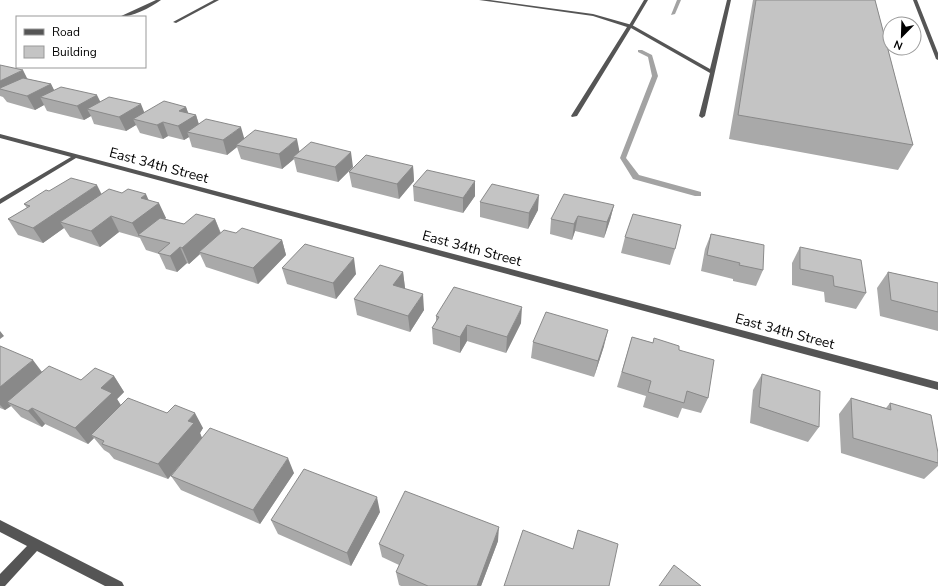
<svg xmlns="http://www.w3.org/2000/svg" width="938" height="586" font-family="'Nunito Sans',sans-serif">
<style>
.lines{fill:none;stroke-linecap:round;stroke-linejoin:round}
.stream{fill:#a3a3a3;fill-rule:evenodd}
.lane{fill:#555;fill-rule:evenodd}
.street{fill:#555;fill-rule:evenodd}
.wall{fill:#a9a9a9}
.shaded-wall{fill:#898989}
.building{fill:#c4c4c4;stroke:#898989}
.labels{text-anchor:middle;stroke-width:3.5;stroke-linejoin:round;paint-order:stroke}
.street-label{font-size:14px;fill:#000;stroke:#fff}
</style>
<rect width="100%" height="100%" fill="#fff"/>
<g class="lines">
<path class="stream" d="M677,0H681L675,14L671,15Z
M638,50H642L652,55L658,76L626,158L639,175L701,192V196H695L633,179L620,158L652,76L648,57L638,52Z"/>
<path class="lane" d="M156,0H161C150,8 132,17 119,17Z
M214,0H219L176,23L173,22Z
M479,0H490L593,14L632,25L710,69L727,0H731L705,116L702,118L699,116L710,73L631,28L577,116L572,117L571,116L627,27L593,16Z
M913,0H917L938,53V60L936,59Z"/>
<path class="street" d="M644,0H648L632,27H628Z
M0,134L938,382V390L76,158L0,204V199L71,157L0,138Z
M0,520L122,582L124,586H105L37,551L5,586H0V574L27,546L0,532Z"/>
</g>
<path class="wall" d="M753,0H875L913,145L898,170L729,139Z
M0,65L28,79L51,84L54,90L144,113L186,107L188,113L196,115L199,124L244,139L300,152L353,167L338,182L297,172L294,159L282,169L241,159L237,147L227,155L192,147L189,137L184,140L168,136L163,139L140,133L136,125L126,131L94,124L91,116L84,120L47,111L44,105L35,110L7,102L3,97L0,96Z
M413,166L414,181L399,199L352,187L349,172Z
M413,186L475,196L463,213L414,201Z
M49,191L101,194L149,200L166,218L165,219L184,224L215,219L221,233H236L282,240L286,255L258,284L206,267L200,254L189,264L187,263L177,272L166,269L159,254L146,250L140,238L119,232L100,247L70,237L64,228L43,243L18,235L8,219L27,208L24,204Z
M480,202L538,210L528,229L480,217Z
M614,205L610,220L604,238L575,231L572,240L550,234L551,219Z
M711,234L763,270L756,286L733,281V279L701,271L705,249Z
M625,237L675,249L670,265L621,253Z
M800,247L866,293L856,309L825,302L824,292L792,285V263Z
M282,268L356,274L336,299L287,284Z
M403,272L405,288H404L424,310L410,332L357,315L354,299Z
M888,272L938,283V331L880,316L877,288Z
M436,316L521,323L506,353L467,341L460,353L433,344L432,328L436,323Z
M632,337L679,350L708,398L701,413L682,408L678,418L643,407L646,396L617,387Z
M533,342L604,346L594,377L531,358Z
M0,346L42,372L81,380L114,376L124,392L117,399L121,405L203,428L200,433L202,438L294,473L260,524L181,490L171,476L188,455L168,479L114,459L109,453L104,450L94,438L88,444L45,424L42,427L21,417L11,406L5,410L0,408Z
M762,374L819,427L808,442L750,423L753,390Z
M851,398L886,408L890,403L938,453V466L924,479L841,453L839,414Z
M380,512L351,566L278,534L271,520Z
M498,541L481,586H401L399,585L396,572L399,565L382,557L379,544Z"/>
<path class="shaded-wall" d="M23,70L30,84L0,89V81Z
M51,84L58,98L40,97L44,105L35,110L27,96Z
M97,95L104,109H87L91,116L84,120L77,106Z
M141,104L147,119H133L136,125L126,131L119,117Z
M186,107L190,118L196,115L200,129L187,132L189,137L184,140L178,126L179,111Z
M163,122L168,136L163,139L157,125Z
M241,127L245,141L236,145L237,147L227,155L223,140Z
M297,139L300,154L293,157L294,159L282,169L279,154Z
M351,152L353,167L338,182L335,167Z
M413,166L414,181L399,199L397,184Z
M475,181V196L463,213V198Z
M97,185L105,201L60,222L64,228L43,243L33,228Z
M146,194L152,208L159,203L166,218L143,236L138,235L140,238L132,223L141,198Z
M539,195L538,210L528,229L529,213Z
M614,205L610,220L604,238L607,222Z
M111,216L119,232L100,247L91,231Z
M578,216L575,231L572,240L574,224Z
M215,219L221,235L199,252L200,254L189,264L182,248Z
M282,240L286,255L258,284L253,268Z
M180,247L187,263L177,272L170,256Z
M354,258L356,274L336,299L333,283Z
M403,272L405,288L395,301L393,285Z
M423,294L424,310L410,332L408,316Z
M522,307L521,323L506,353L507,337Z
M467,325V341L460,353V337Z
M608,330L604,346L594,377L598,361Z
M0,331L4,336L0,339Z
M33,360L45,376L7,402L11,406L5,410L0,405V387Z
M114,376L124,392L117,399L123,409L91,435L94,438L88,444L75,428L101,388Z
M32,408L45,424L42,427L28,411Z
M195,413L203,428L200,433L202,438L168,479L158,464L188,421Z
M288,458L294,473L260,524L253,510Z
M377,497L380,512L351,566L347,553Z
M499,527L498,541L481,586H477Z"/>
<path class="building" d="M756,0H875L913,145L738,115Z
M0,65L23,70L0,81Z
M23,78L51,84L27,96L0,89V88Z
M61,87L97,95L77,106L40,97Z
M109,97L141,104L119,117L87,109Z
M164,101L186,107L179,111L196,115L178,126L163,122L157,125L133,119Z
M206,119L241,127L223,140L187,132Z
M255,130L297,139L279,154L236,145Z
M311,142L351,152L335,167L293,157Z
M366,155L413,166L397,184L349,172Z
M427,170L475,181L463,198L413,186Z
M71,178L97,185L33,228L8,219L30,206L24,204L46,190L49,191Z
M492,184L539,195L529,213L480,202Z
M109,189L122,193L128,189L146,194L141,198L159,203L132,223L111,216L91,231L60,222Z
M564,194L614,205L607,222L578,216L574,224L551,219Z
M196,214L215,219L182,248L180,247L170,256L158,253L170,243L138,235L160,218L184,224Z
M633,214L681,225L675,249L625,237Z
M242,228L282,240L253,268L199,252L224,230L236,233Z
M711,234L764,245L763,270L739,265L740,263L707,255Z
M305,244L354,258L333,283L282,268Z
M800,247L861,260L866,293L834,286L833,276L800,269Z
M380,265L403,272L393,285L423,294L408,316L354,299Z
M888,272L938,283V312L891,300Z
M454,287L522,307L507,337L467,325L460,337L432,328L439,317L436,316Z
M546,312L608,330L598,361L533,342Z
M632,337L653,343L654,338L679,346V350L714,360L708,398L687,391L684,403L648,392L651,381L622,372Z
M0,346L33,360L0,387Z
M49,366L81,380L95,368L114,376L101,388L112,393L75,428L32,408L28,411L7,402Z
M762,374L820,391L819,427L759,407Z
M128,398L167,413L175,405L195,413L188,421L194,423L158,464L102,444L104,441L91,435Z
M851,398L891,410L890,403L931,415L938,453V463L853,438Z
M210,428L288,458L253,510L171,476Z
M304,469L377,497L347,553L271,520Z
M405,491L499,527L477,586H428L396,572L404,555L379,544Z
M523,530L573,549L578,530L618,544L609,586H504Z
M674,565L701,586H659Z"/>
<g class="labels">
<g class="street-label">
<text transform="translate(159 165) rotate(15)" y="5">East 34th Street</text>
<text transform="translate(472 248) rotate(15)" y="5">East 34th Street</text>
<text transform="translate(785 331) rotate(15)" y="5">East 34th Street</text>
</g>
</g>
<rect x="16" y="16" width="130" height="52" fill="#ffffff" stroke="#999999"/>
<rect x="24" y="29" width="20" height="6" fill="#555555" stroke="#999999"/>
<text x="52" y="36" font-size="12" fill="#000000">Road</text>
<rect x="24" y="46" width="20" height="12" fill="#c4c4c4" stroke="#999999"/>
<text x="52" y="56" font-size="12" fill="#000000">Building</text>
<g transform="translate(902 36) rotate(203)"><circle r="19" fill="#ffffff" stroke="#999999"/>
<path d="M0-3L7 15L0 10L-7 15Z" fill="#000000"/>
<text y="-6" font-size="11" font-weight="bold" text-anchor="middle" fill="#000000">N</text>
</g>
</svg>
